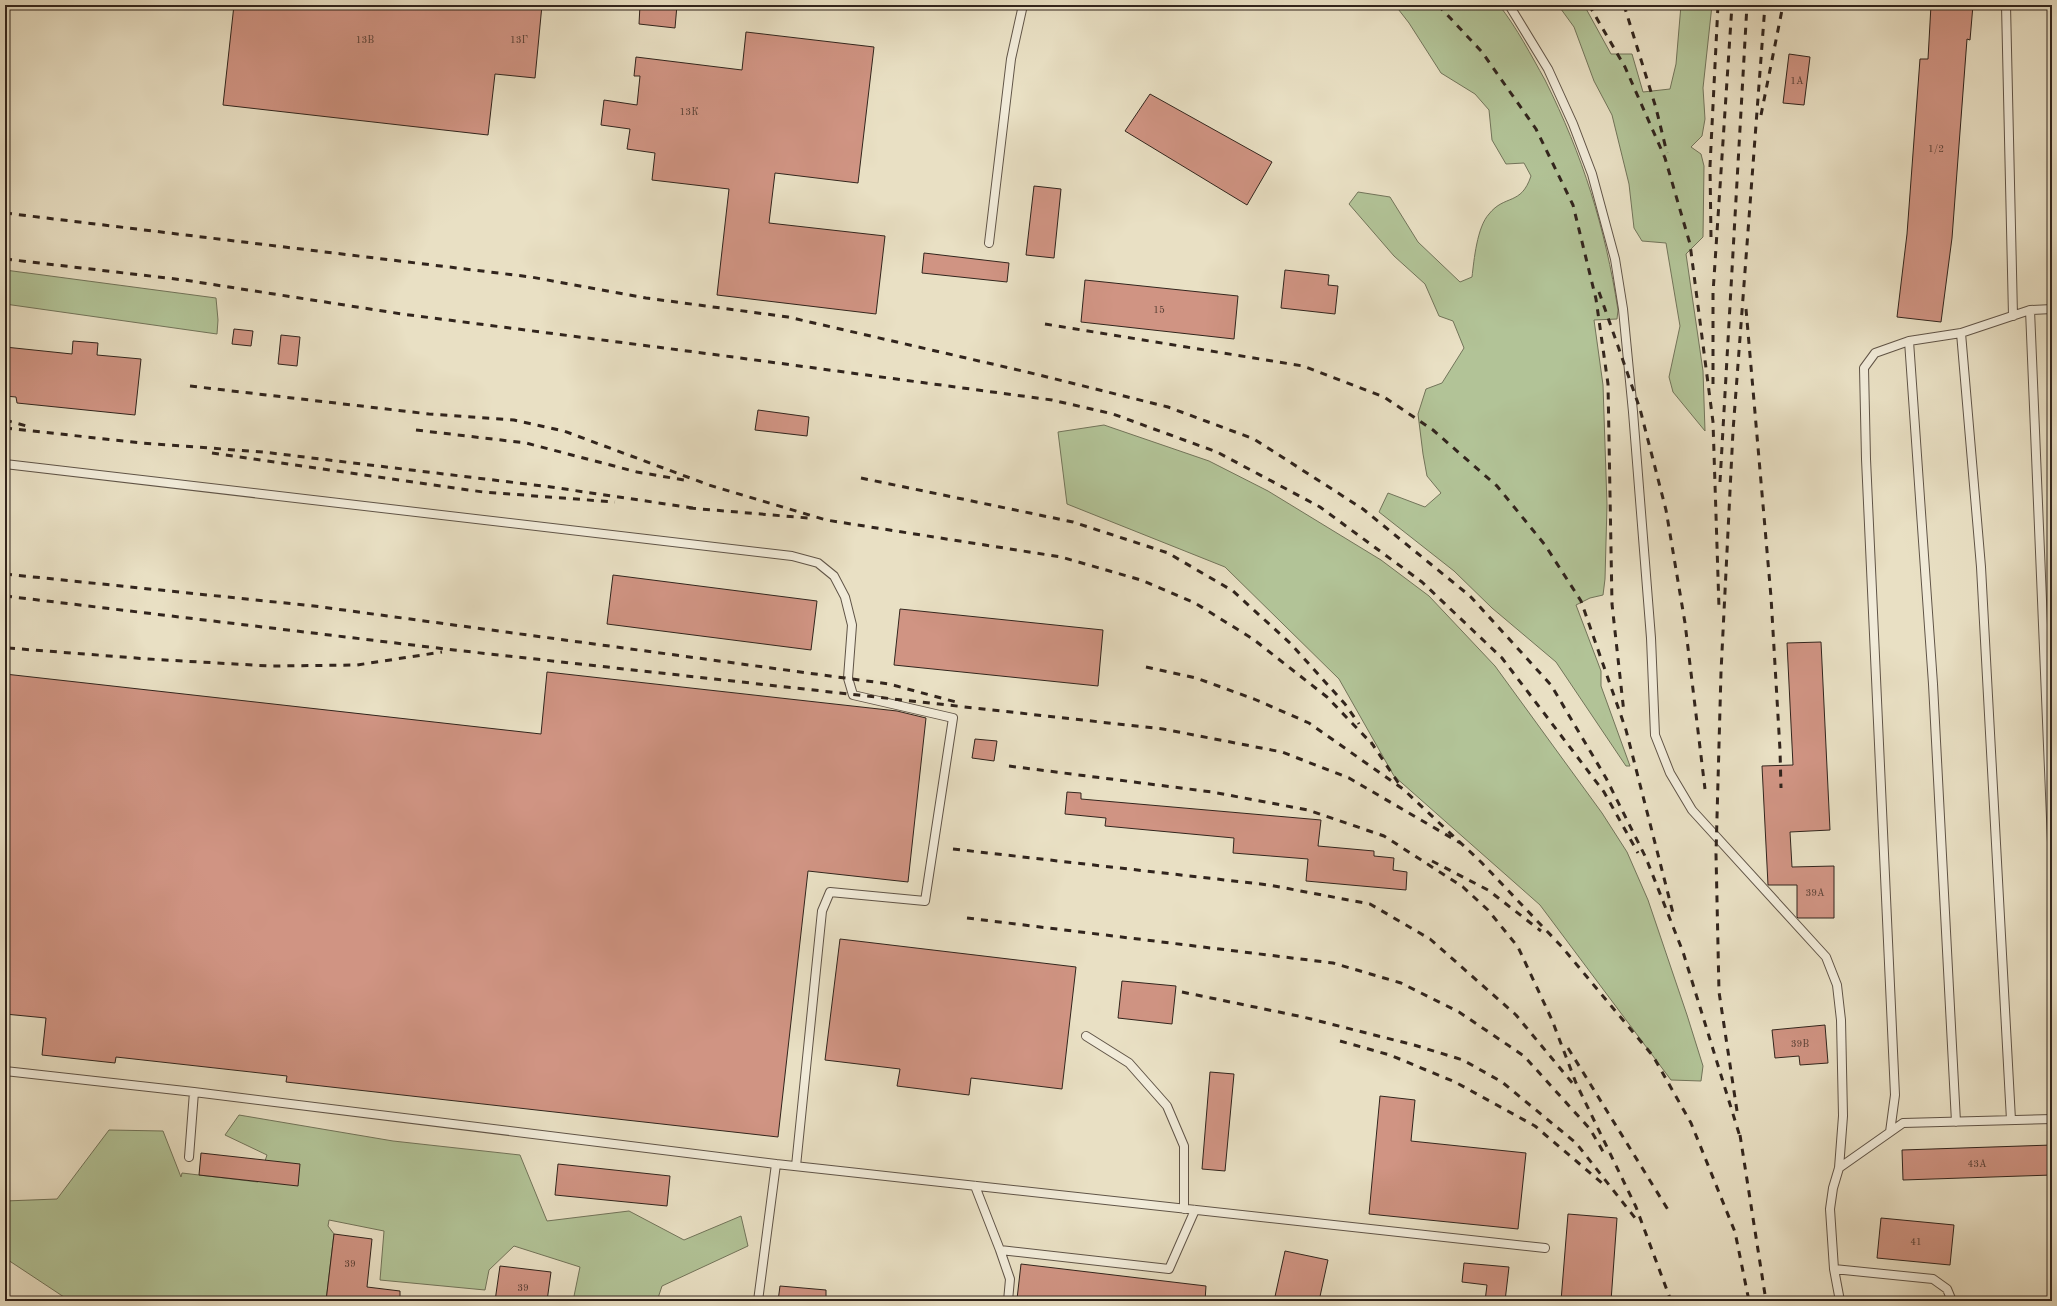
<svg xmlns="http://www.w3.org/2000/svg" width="2057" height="1306" font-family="'Old Standard TT',serif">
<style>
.green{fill:#b2c397;stroke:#72745a}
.building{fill:#d09483;stroke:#32251d}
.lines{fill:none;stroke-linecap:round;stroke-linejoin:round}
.service-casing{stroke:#605447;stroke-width:10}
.service{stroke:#f1ebd9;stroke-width:8}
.rail{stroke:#32251d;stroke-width:3;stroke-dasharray:7 7;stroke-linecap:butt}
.labels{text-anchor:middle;stroke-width:3;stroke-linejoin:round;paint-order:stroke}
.number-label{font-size:10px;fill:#5a4136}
</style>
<rect width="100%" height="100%" fill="#e9e0c4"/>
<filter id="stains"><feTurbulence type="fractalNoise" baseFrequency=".005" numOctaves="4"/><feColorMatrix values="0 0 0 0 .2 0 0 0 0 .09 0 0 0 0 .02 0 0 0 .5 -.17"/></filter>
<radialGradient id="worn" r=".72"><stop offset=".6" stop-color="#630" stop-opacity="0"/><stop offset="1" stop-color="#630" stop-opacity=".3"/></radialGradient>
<path class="green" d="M1395,5H1499C1517,28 1531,55 1545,80C1583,156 1605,227 1618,310L1617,319L1594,320L1603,385L1607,505L1605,579L1603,595L1590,598L1576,605L1601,671V686L1630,766H1626L1556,662L1492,608L1454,571L1379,512L1388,493L1425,507L1441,493L1427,476L1423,454L1418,414L1426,389L1442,383L1464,348L1453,321L1439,316L1425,284L1394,256L1349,204L1358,192L1390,197L1418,242L1460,282L1472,277C1474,260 1477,227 1489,214C1505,194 1521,206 1531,176L1524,163L1506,164L1492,140L1489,110L1475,94L1441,73L1409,23Z
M1558,5H1584L1611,54H1632L1643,92L1670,89L1676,64L1681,5H1712L1703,88L1705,119L1702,136L1691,147L1701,154L1704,166L1703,237L1686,254L1703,371L1705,431L1673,392L1669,377L1680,326L1666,243L1642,241L1634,228L1629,184L1612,115L1594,81L1574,27Z
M5,270L216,298L218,320L217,334L5,304Z
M1104,425L1209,461L1268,491L1381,560L1429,596L1495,666L1602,813L1627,852L1648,900L1687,1015L1703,1066L1701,1081L1671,1080L1540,905L1394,776L1339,679L1225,567L1067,504L1058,432Z
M239,1115L393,1141L520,1155L547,1221L629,1211L684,1240L741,1216L748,1246L662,1286L657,1301H573L580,1267L514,1246L489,1270L485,1290L380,1280L384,1231L329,1220L328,1226L334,1234L326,1301H70L5,1258V1201L57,1199L109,1130L163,1131L181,1177L182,1173L258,1182L267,1155L225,1135Z"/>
<path class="building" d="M234,5H542L535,78L495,74L488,135L223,105Z
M640,5H677L675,28L639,24Z
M1931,5H1973L1970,40L1967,39L1952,238L1941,322L1897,317L1907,234L1920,59H1928Z
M746,32L874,47L858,183L775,173L769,223L885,236L876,314L717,295L729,189L652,180L655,153L627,149L630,129L601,125L604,100L637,105L640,76H634L636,57L742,70Z
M1789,54L1810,57L1804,105L1783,103Z
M1150,94L1272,162L1247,205L1125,131Z
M1034,186L1061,189L1054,258L1026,255Z
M924,253L1009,263L1007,282L922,273Z
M1285,270L1329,275L1328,285L1338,286L1335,314L1281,308Z
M1085,280L1238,296L1234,339L1081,322Z
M234,329L253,331L251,346L232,344Z
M281,335L300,337L297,366L278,364Z
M73,341L98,343L97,355L141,359L135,415L17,403L16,397L5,396V347L72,354Z
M758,410L809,417L807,436L755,430Z
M613,575L817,601L811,650L607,624Z
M900,609L1103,630L1098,686L894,665Z
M1821,642L1830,830L1790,832L1792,867L1834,866V918H1798L1797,917V885H1768L1762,766L1793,765L1787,643Z
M547,672L897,711L926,718L908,882L808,871L778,1137L286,1082L287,1076L116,1057L115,1063L42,1055L46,1018L5,1014V674L541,734Z
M975,739L997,741L994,761L972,758Z
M1067,792L1081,793V799L1321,820L1318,846L1374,851V856L1394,858L1393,870L1407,872L1406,890L1306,881L1308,859L1233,853L1234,838L1105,826L1106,818L1065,814Z
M840,939L1076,967L1062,1089L971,1078L969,1095L897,1086L900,1069L825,1060Z
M1122,981L1176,986L1172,1024L1118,1018Z
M1825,1025L1828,1063L1800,1065L1799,1056L1775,1058L1772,1030Z
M1210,1072L1234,1074L1225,1171L1202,1169Z
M1380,1096L1415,1100L1411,1141L1526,1153L1518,1229L1369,1214Z
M2052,1145V1175L1903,1180L1902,1150Z
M201,1153L300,1164L298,1186L199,1175Z
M558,1164L670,1176L667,1206L555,1195Z
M1568,1214L1617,1218L1611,1301H1561Z
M1881,1218L1954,1225L1950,1265L1877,1258Z
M334,1234L372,1239L367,1287L400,1291V1301H326Z
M1285,1251L1328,1260L1319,1301H1274Z
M1464,1263L1509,1267L1505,1301H1485L1487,1285L1462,1282Z
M1021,1264L1206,1286L1205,1301H1034L1017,1299Z
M500,1266L551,1272L547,1301H495Z
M780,1286L826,1290V1301H778Z"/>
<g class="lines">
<g class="service-casing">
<path id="service" d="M1509,5L1548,69L1573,124L1592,174L1615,259L1623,309L1633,412L1651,638L1655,735L1670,773L1692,810L1826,957L1837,985L1841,1020L1843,1116L1839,1168L1833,1188L1830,1209L1834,1269L1840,1301
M2006,5L2013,316
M989,243L1011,59L1023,5
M2030,310L2052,842
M1961,333L1981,567L2011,1120
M1909,341L1933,684L1956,1122
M5,464L792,556L818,563L834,576L845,597L852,625L848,678L853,695L953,718L925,901L830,892L822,911L796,1166
M1086,1036L1129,1063L1167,1106L1184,1146V1209
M5,1071L194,1092L776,1164L1545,1248
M1890,1132L1895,1095L1866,459L1864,368L1875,353L1909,341L1961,333L2030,310L2052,309
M189,1157L194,1092
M1839,1168L1903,1123L2052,1119
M975,1186L1000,1250L1169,1269L1195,1210
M1000,1250L1010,1279L1008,1301
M1834,1269L1933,1279L1947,1289L1952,1301
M758,1301L776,1164"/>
</g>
<use href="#service" class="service"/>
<path class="rail" d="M1438,5L1482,52L1536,129L1573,205L1596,299L1608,384L1612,604L1624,713
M1589,5L1625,67L1665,158L1690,244L1713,422L1719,608
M1624,5L1656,108L1667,153
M1761,115L1783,5
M5,213L531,277L646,298L788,317L1027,372L1168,407L1254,439L1363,509L1470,596L1551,685L1606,778L1646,858L1683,952L1741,1140
M1711,237L1710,166L1718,5
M5,259L184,280L402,314L718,355L1052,400L1113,414L1217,452L1320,507L1422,582L1502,658L1604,792L1638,853
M1599,292L1640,409L1666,510L1685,623L1705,789
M1746,309L1771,597L1780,750L1781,788
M1045,324L1303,366L1384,397L1433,430L1497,486L1545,545L1581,601L1626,730L1674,917
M1713,384V293L1732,5
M190,386L429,414L514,420L564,431L709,485L826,520L1061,557L1141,580L1195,603L1253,639L1327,697L1374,746
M5,420L30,427
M5,428L142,443L263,452L551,487L693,508
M416,430L526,443L637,472L684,480
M212,453L483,492L615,502
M861,478L1073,522L1168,553L1233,591L1291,644L1345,704L1359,724
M1720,482L1747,5
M689,508L808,518
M5,574L314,606L889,684L956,702
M5,596L454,650L1163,729L1282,752L1349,778L1462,844
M8,648L148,659L270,666L357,665L442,652
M1146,667L1196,678L1254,699L1309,723L1403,789L1481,862L1562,947L1653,1056L1691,1123L1735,1232L1749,1301
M1371,742L1399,784
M1009,766L1212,792L1308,810L1384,836L1463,887L1488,910L1518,947L1552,1020L1576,1083L1636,1207L1671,1301
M953,849L1269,885L1370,904L1430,939L1516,1015L1574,1085
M1432,861L1488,890L1541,931
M967,918L1333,963L1401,983L1459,1012L1524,1056L1590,1129L1605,1155
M1182,992L1303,1017L1414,1045L1463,1060L1502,1082L1576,1143L1639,1223
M1340,1041L1390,1055L1455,1082L1535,1126L1602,1183
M1568,1048L1670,1213
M1737,1111L1719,992L1716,854L1721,672L1733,431L1765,5
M1740,1135L1766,1301"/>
</g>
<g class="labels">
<g class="number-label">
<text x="365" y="43">13В</text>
<text x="519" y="43">13Г</text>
<text x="1797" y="84">1А</text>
<text x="689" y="115">13К</text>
<text x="1936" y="152">1/2</text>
<text x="1159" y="313">15</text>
<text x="1815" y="896">39А</text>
<text x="1800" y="1047">39В</text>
<text x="1977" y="1167">43А</text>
<text x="1916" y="1245">41</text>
<text x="350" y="1267">39</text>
<text x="523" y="1291">39</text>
</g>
</g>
<rect width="2057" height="1306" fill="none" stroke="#e9e0c4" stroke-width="20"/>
<rect x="6" y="6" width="2045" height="1294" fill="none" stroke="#32251d" stroke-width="2"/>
<rect x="10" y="10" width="2037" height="1286" fill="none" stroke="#32251d"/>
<rect width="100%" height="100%" filter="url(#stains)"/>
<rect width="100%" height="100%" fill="url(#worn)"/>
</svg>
